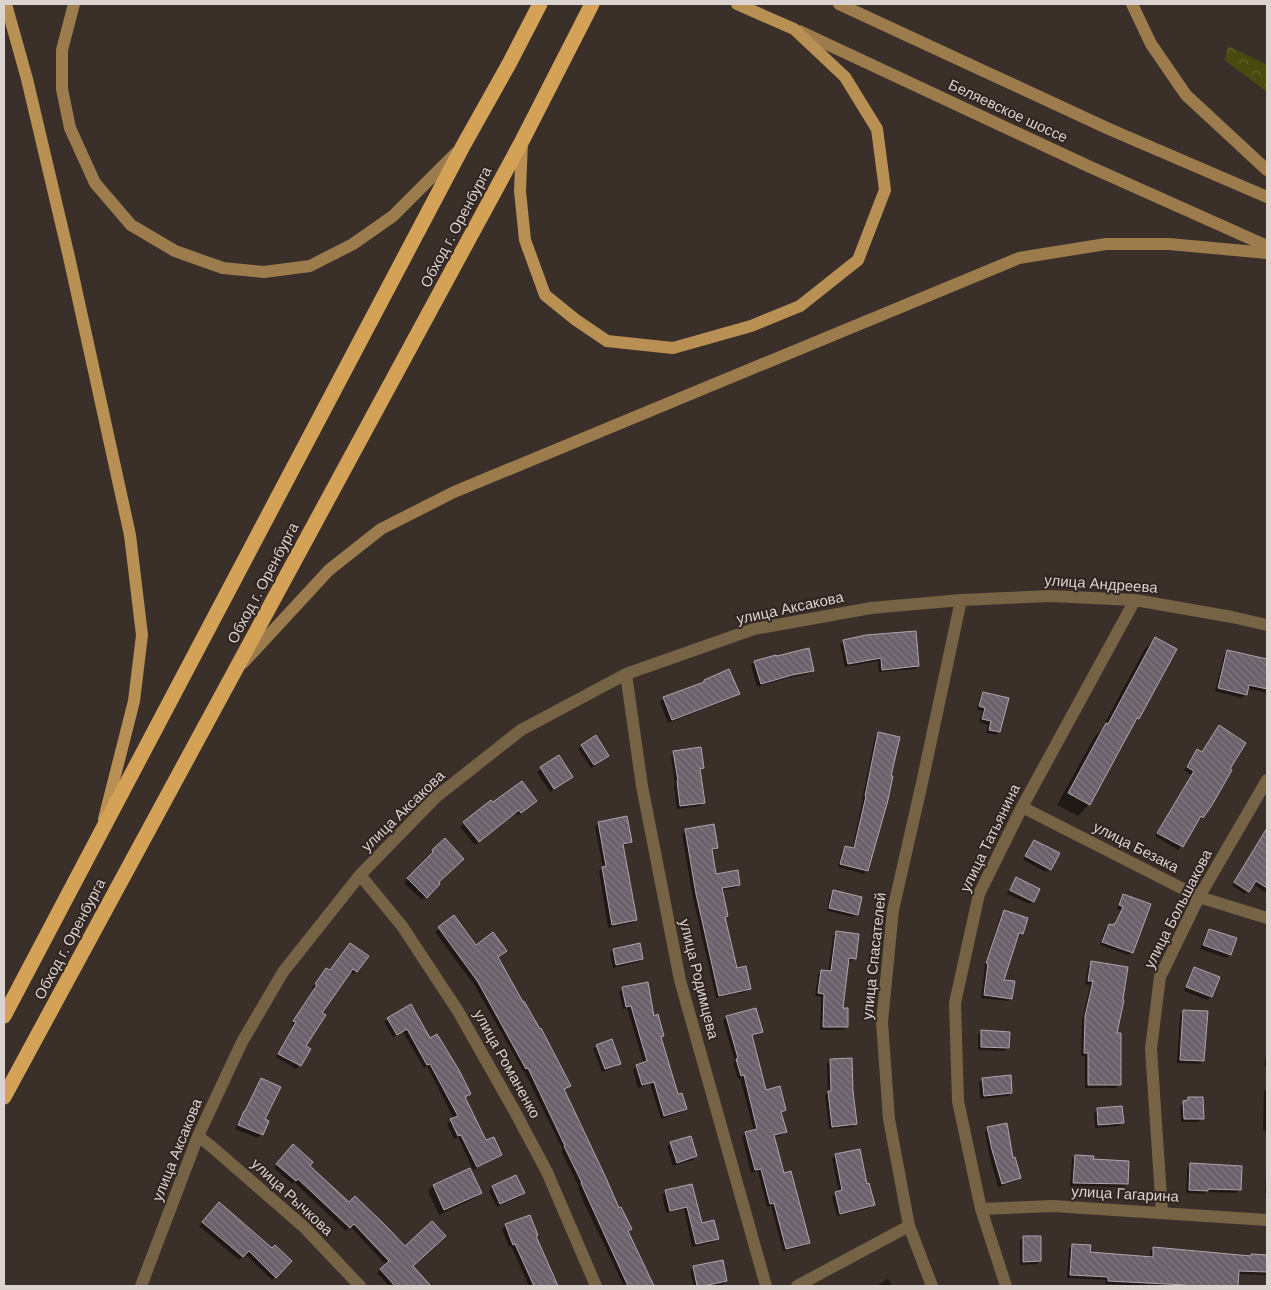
<svg xmlns="http://www.w3.org/2000/svg" width="1271" height="1290" font-family="'DM Sans',sans-serif">
<style>
.forest{fill:url(#forest-crowns)}
.shadow{fill:#0007}
.building{fill:url(#building-back-hatch);stroke:#afa5b0}
.lines{fill:none;stroke-linecap:round;stroke-linejoin:round}
.street{stroke:#766245;stroke-width:12}
.secondary{stroke:#9c7c4d;stroke-width:12}
.primary{stroke:#b99053;stroke-width:12}
.highway{stroke:#d3a257;stroke-width:15}
.labels{text-anchor:middle;stroke-width:4;stroke-linejoin:round;paint-order:stroke}
.street-label{font-size:15px;fill:#dbd3d0;stroke:#312521}
</style>
<defs>
<pattern id="forest-crowns" width="20" height="18" patternUnits="userSpaceOnUse" patternTransform="scale(1.25)"><rect width="20" height="18" fill="#484b0d"/><path d="M2 6a3 3 0 1 1 6 0M12 15a3 3 0 1 1 6 0" fill="none" stroke="#62642f"/></pattern>
<pattern id="building-back-hatch" width="6" height="6" patternUnits="userSpaceOnUse" patternTransform="scale(1.25)"><rect width="6" height="6" fill="#6b616b"/><path d="M-1 5l2 2M0 0l6 6M5-1l2 2" fill="none" stroke="#80777f"/></pattern>
</defs>
<rect width="100%" height="100%" fill="#3b2f2a"/>
<path class="forest" d="M1228,46L1267,65V92L1225,60Z"/>
<path class="shadow" d="M1155,639L1138,719L1132,725L1089,804L1078,816L1057,805L1095,736L1101,730L1144,650Z
M844,641L918,666L915,669L879,672L878,661L845,667L840,644Z
M1227,651L1264,660L1267,657V693L1247,688L1246,694L1242,698L1215,691L1224,655Z
M755,662L813,671L809,674L787,678L757,687L751,665Z
M704,681L738,694L735,697L668,723L660,702L664,698L701,684Z
M983,693L999,732L996,735L986,733L988,725L979,722L982,711L977,710L980,697Z
M1219,727L1228,769L1230,771L1202,817L1199,821L1197,820L1182,846L1178,850L1155,836L1191,775L1184,770L1194,754L1197,751L1201,753Z
M878,733L867,870L864,874L838,867L842,851L845,847L852,849L863,799H862L875,737Z
M582,746L608,756L591,768L578,749Z
M674,752L703,768L699,772L703,802L700,806L677,809L674,786L675,785L671,756Z
M558,757L568,780L550,792L537,772Z
M491,801L493,804H532L517,816L515,813L475,845L460,827Z
M598,823L631,842L627,845L622,846L636,920L632,923L608,928L599,871L603,868L595,827Z
M1267,828V893L1252,884L1249,890L1234,881Z
M686,830L717,848L711,852L715,875L739,885L735,888L722,890L727,916L724,918L736,969L750,988L746,992L716,998L693,898L682,834Z
M445,840L437,883L439,884L422,900L404,883L431,856L430,854Z
M1034,841L1050,869L1046,872L1023,860L1031,845Z
M1233,883L1247,892L1245,894L1232,886Z
M834,891L857,914L853,917L827,911L830,895Z
M1008,891L1032,902L1030,904L1007,894Z
M1123,896L1132,952L1128,955L1100,945L1105,929L1109,925L1112,926L1114,925L1121,911L1117,909L1120,899Z
M1004,911L1027,918L1022,934L1018,937H1017L1003,981L1011,998L1008,1001L981,998L985,966H984L1001,915Z
M454,917L476,946L497,958L570,1085L563,1090L618,1210L630,1229L627,1232L652,1286H624L586,1207L578,1188L579,1187L561,1151L563,1150L524,1071H523L475,986L435,932Z
M1209,930L1235,939L1230,955L1226,958L1200,949L1206,934Z
M837,932L855,958L851,962L847,961L841,1009L846,1027L843,1030H820L821,997L815,996L818,975L821,971L828,972L833,936Z
M347,948L356,971L353,974L349,972L320,1013L304,1047L309,1049L300,1065L296,1069L276,1057L293,1026L291,1025L314,989L312,988L326,969L329,971Z
M613,950L642,959L639,962L613,968L610,953Z
M1091,963L1116,1034L1119,1085L1116,1088H1085V1056H1081L1082,1021L1090,985L1085,984L1088,966Z
M1195,969L1211,997L1207,1000L1184,991L1191,972Z
M623,989L653,1017L663,1035L660,1038L677,1096L685,1109L682,1112L661,1119L650,1084L638,1088L633,1070L636,1066L644,1064L627,1008L623,1009L619,992Z
M1183,1011L1203,1061L1200,1064L1177,1063L1180,1015Z
M727,1017L761,1032L758,1035L751,1037L765,1092L785,1110L781,1114L785,1132L782,1135L774,1137L783,1174L808,1242L805,1246L783,1251L771,1206L767,1207L758,1171L751,1173L742,1137L745,1133L754,1131L740,1078L738,1079L733,1063L735,1062L723,1020Z
M388,1019L429,1040L469,1094L465,1098L486,1142L501,1155L497,1158L473,1170L458,1137L454,1139L447,1124L454,1119L427,1066L424,1068L403,1032L393,1037L384,1022Z
M982,1032L1008,1048L1004,1051L978,1050V1035Z
M597,1046L619,1063L616,1067L602,1072L593,1049Z
M1267,1050V1066H1264Z
M830,1060L852,1091L856,1123L852,1127L829,1129L825,1096L828,1093L827,1064Z
M262,1079L264,1120L262,1134L258,1138L235,1129L241,1116L244,1113L258,1083Z
M983,1079L1011,1093L1008,1096L980,1099L979,1082Z
M1267,1088V1131H1263L1264,1091Z
M1189,1099L1202,1118L1199,1122H1181L1180,1106Z
M1098,1109L1122,1123L1119,1126L1095,1128L1094,1113Z
M988,1128L1012,1160L1020,1178L1016,1181L998,1187L989,1154L985,1131Z
M671,1143L696,1156L693,1160L673,1166L667,1147Z
M293,1146L308,1166L411,1266L429,1286H389L377,1273L386,1265L350,1226L346,1231L294,1182L292,1184L274,1168Z
M835,1156L866,1185L873,1204L870,1208L837,1216L832,1197L835,1193H839L832,1159Z
M1075,1156L1092,1160L1127,1184L1123,1187L1070,1186L1072,1159Z
M1191,1164L1239,1190L1236,1193L1206,1192L1204,1194L1186,1193L1187,1168Z
M469,1169L480,1193L475,1198L439,1215L428,1191L433,1186Z
M1267,1172V1193H1265L1266,1173Z
M515,1176L523,1193L520,1197L497,1207L489,1191L492,1187Z
M691,1185L701,1224L718,1239L714,1242L692,1247L684,1209L666,1213L662,1195L665,1191Z
M220,1204L272,1250L290,1261L272,1280L245,1254L239,1260L199,1226Z
M506,1225L535,1236L557,1286H529L511,1246L509,1247L502,1229Z
M1024,1237L1040,1261L1037,1264L1020,1265V1240Z
M1072,1245L1089,1254L1150,1258V1251L1154,1248L1250,1257L1251,1256H1267V1275L1237,1274L1236,1286H1151L1105,1284L1106,1280L1067,1278L1069,1249Z
M694,1268L726,1281L723,1284L712,1286H694L690,1271Z
M888,1279L892,1286H876Z"/>
<path class="building" d="M916,631L919,666L882,670L881,658L848,664L843,640L866,635Z
M1155,637L1177,649L1139,719L1137,718L1090,805L1068,793L1106,723L1108,724Z
M809,648L814,671L792,675L761,684L754,661L776,655L777,656Z
M1227,650L1267,659V689L1249,685L1247,695L1218,688Z
M729,669L740,694L672,720L663,697L704,682V680Z
M983,692L1009,698L1000,732L989,730L991,721L982,719L985,708L979,706Z
M1219,725L1246,743L1230,769L1232,770L1212,805L1203,818L1201,816L1183,847L1157,833L1194,771L1187,767L1197,749L1202,752Z
M878,732L900,737L891,776H893L888,800L868,871L840,864L845,846L854,848L866,796H865Z
M596,735L609,756L594,765L581,745Z
M701,747L704,768L700,769L705,803L680,806L677,781H678L673,751Z
M559,755L573,777L554,789L540,767Z
M522,781L537,801L521,813L519,810L479,842L463,822L491,800L493,802Z
M627,816L632,842L623,844L637,920L612,925L602,867L606,866L598,822Z
M714,824L718,848L712,849L716,874L738,870L740,885L722,888L728,916L725,917L737,968L746,966L751,989L719,996L696,894L685,829Z
M1267,828V888L1256,881L1249,892L1234,882Z
M445,838L464,859L439,882L440,884L427,898L407,878L433,852L432,850Z
M1034,840L1060,853L1051,870L1025,856Z
M1016,877L1040,889L1034,902L1010,890Z
M833,890L862,897L858,915L829,908Z
M1123,894L1151,904L1133,953L1102,942L1109,924L1113,925V924H1115L1123,907L1119,905Z
M1004,910L1028,918L1023,934L1019,933L1004,980L1015,981L1012,999L984,995L988,963H986Z
M454,915L476,945L493,932L507,951L498,957L523,1002L524,1001L540,1029L541,1028L571,1086L564,1089L606,1178L619,1208L621,1207L632,1229L628,1231L654,1286H628L590,1203L581,1183H582L564,1146H565L528,1068L526,1069L478,982L438,927Z
M1209,929L1237,938L1231,955L1203,945Z
M836,931L859,934L856,959L849,958L843,1008H848V1027H823L824,994L818,993L821,970L831,971Z
M350,943L369,956L357,972L353,969L322,1013L326,1015L306,1046L311,1049L301,1066L278,1054L296,1022L293,1021L317,985L315,984L326,968L330,970Z
M640,943L643,959L616,965L613,949Z
M1091,961L1128,967L1123,999L1124,1000L1117,1033H1121V1085H1088V1053H1084L1085,1016L1093,981H1088Z
M1194,967L1220,977L1212,997L1186,987Z
M648,982L654,1016L658,1014L664,1036L661,1037L678,1094L682,1093L687,1109L664,1116L654,1082L642,1085L636,1065L647,1061L631,1006L626,1007L622,987Z
M411,1004L430,1038L437,1034L459,1070L471,1094L465,1097L486,1140L494,1137L502,1155L477,1167L461,1135L458,1136L450,1119L458,1116L430,1064L427,1065L407,1029L397,1035L387,1018Z
M756,1008L763,1032L752,1035L766,1090L780,1086L786,1110L781,1112L787,1132L774,1135L784,1173L791,1171L810,1243L786,1249L774,1203L770,1204L761,1169L755,1170L745,1132L757,1129L744,1075L741,1076L736,1059L738,1058L726,1016Z
M1183,1010L1208,1011L1204,1061L1180,1060Z
M981,1030L1010,1032L1009,1048L981,1047Z
M612,1039L621,1064L605,1069L596,1045Z
M852,1058L853,1091L857,1124L832,1127L828,1091H831L830,1059Z
M1011,1075L1012,1093L984,1096L982,1078Z
M261,1078L281,1087L265,1119L269,1121L263,1135L238,1125L244,1111H245Z
M1188,1097H1203L1204,1119H1184L1183,1101L1188,1100Z
M1122,1106L1124,1123L1098,1125L1097,1108Z
M1007,1123L1013,1158L1015,1157L1021,1178L1002,1184L992,1150L987,1127Z
M691,1136L697,1156L677,1163L670,1142Z
M293,1144L313,1162L310,1166L349,1202L355,1196L386,1226L405,1246L432,1221L446,1236L413,1266L431,1286H395L380,1269L389,1261L354,1224L350,1228L298,1179L296,1181L276,1164Z
M860,1149L867,1184L869,1183L875,1205L840,1214L835,1192L842,1190L835,1154Z
M1075,1155L1094,1156L1093,1159L1129,1161L1128,1184L1073,1183Z
M1190,1163L1242,1166L1241,1190L1208,1189V1191L1189,1190Z
M470,1168L482,1193L444,1210L433,1185Z
M516,1175L525,1193L500,1204L492,1186Z
M692,1184L702,1223L714,1220L719,1239L696,1244L687,1207L670,1211L665,1190Z
M219,1202L272,1248L275,1245L292,1261L276,1278L249,1251L243,1257L202,1222Z
M530,1215L538,1235L536,1236L558,1286H534L515,1244L513,1245L505,1224Z
M1023,1236H1041V1261L1023,1262Z
M1072,1244L1091,1245L1090,1252L1153,1257V1247L1251,1256V1254L1267,1255V1272L1239,1271L1238,1286H1185V1285L1108,1281V1277L1070,1275Z
M723,1260L727,1281L703,1286H697L693,1266Z"/>
<g class="lines">
<path class="street" d="M626,674L642,786L680,980L766,1286
M1022,807L1199,897L1267,918
M360,875L402,926L458,1011L514,1110L547,1172L596,1286
M198,1136L212,1147L305,1228L360,1286
M981,1209L1053,1206L1267,1220
M1162,1212L1151,1049L1160,977L1199,897L1267,780
M141,1286L198,1136L242,1042L283,972L360,875L436,797L521,730L626,674L754,629L871,608L961,600L1050,596L1135,600L1232,617L1267,625
M797,1286L909,1226
M932,1286L909,1226L889,1119L882,1022L893,910L922,783L961,600
M1006,1286L981,1209L958,1101L955,1003L979,894L1022,807L1135,600"/>
<path class="secondary" d="M74,4L62,50V89L70,128L95,183L131,225L175,251L223,268L264,272L310,266L353,244L393,216L456,153
M839,4L1109,129L1267,197
M1132,4L1151,44L1186,95L1267,170
M799,31L1088,166L1267,246
M243,663L329,570L381,529L454,492L1019,258L1106,244H1169L1267,253"/>
<path class="primary" d="M6,4L27,79L69,257L130,535L142,635L134,701L104,819
M522,141L520,191L525,240L545,295L576,320L607,341L673,348L751,326L800,306L858,260L885,190L877,129L845,77L794,29L737,4"/>
<path class="highway" d="M4,1016L463,146L509,64L540,4
M4,1097L522,141L592,4"/>
</g>
<g class="labels">
<g class="street-label">
<text transform="translate(1008 111) rotate(25)" y="5">Беляевское шоссе</text>
<text transform="translate(456 227) rotate(-62)" y="5">Обход г. Оренбурга</text>
<text transform="translate(263 583) rotate(-62)" y="5">Обход г. Оренбурга</text>
<text transform="translate(1101 584) rotate(4)" y="5">улица Андреева</text>
<text transform="translate(790 608) rotate(-12)" y="5">улица Аксакова</text>
<text transform="translate(403 811) rotate(-44)" y="5">улица Аксакова</text>
<text transform="translate(990 838) rotate(-64)" y="5">улица Татьянина</text>
<text transform="translate(1136 847) rotate(27)" y="5">улица Безака</text>
<text transform="translate(1178 909) rotate(-63)" y="5">улица Большакова</text>
<text transform="translate(70 939) rotate(-62)" y="5">Обход г. Оренбурга</text>
<text transform="translate(874 956) rotate(-84)" y="5">улица Спасателей</text>
<text transform="translate(699 979) rotate(76)" y="5">улица Родимцева</text>
<text transform="translate(507 1064) rotate(61)" y="5">улица Романенко</text>
<text transform="translate(177 1150) rotate(-68)" y="5">улица Аксакова</text>
<text transform="translate(1125 1194) rotate(3)" y="5">улица Гагарина</text>
<text transform="translate(292 1197) rotate(43)" y="5">улица Рычкова</text>
</g>
</g>
<rect width="1271" height="1290" fill="none" stroke="#dbd3d0" stroke-width="10"/>
</svg>
